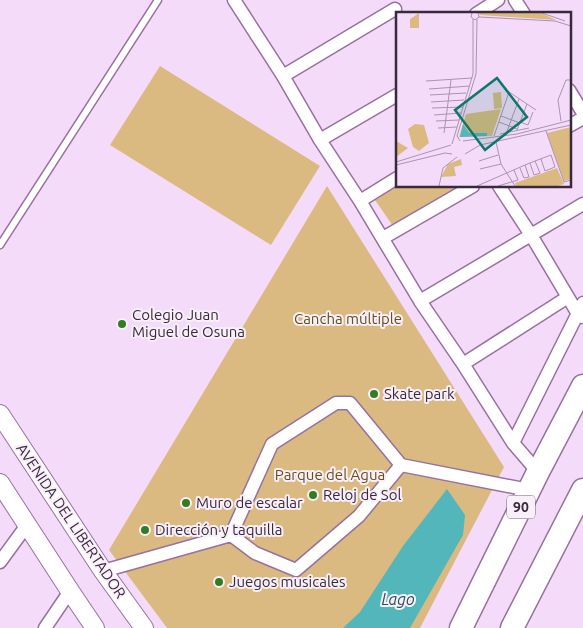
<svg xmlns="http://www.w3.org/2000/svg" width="583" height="628" font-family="Ubuntu,sans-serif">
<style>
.green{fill:#dbba81}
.water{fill:#52b6bb}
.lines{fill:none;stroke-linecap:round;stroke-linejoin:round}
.lane-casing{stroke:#97719f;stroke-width:9}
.street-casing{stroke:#97719f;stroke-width:15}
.secondary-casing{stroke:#97719f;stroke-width:20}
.highway-casing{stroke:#97719f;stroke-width:25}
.lane{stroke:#fff;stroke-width:6}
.street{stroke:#fff;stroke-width:12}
.secondary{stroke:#fff;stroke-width:18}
.highway{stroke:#fff;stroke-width:22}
.poi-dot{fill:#327c22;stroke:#f8eff9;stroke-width:2}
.labels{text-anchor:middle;stroke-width:4;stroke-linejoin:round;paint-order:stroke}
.shield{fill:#f8eff9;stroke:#726475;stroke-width:1}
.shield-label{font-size:14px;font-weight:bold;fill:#39293d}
.poi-label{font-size:15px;fill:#39293d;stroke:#f8eff9;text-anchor:start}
.park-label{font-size:15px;fill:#684e1d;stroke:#f8eff9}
.street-label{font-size:15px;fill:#39293d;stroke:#f8eff9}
.water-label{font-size:16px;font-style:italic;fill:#285457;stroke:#f8eff9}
.inset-road{fill:none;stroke:#aa94ae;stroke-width:1}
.view{fill:#0f766e;fill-opacity:0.15;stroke:#0f766e;stroke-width:2.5}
.inset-edge{fill:none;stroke:#39293d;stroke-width:2.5}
</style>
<rect width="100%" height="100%" fill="#f5dbfa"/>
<path class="green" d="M160,66L320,166L271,245L110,145Z
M327,186L504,467L420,628H167L109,550Z
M397,186H460L395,229L375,200Z"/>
<path class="water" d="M447,489L465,515L463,535L410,628H343L360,612L403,546Z"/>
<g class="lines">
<g class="lane-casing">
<path id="lane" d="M0,245L158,0"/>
</g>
<g class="street-casing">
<path id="street" d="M234,0L283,76L320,140L360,201L420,301L463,364L513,443L538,472
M515,0L524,14
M476,14L498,0
M283,76L395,9
M569,90L583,113
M569,126L583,118
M320,140L397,95
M499,186L531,235L578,314L583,317
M360,201L397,178
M383,238L473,186
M420,301L583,204
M463,364L568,297
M513,443L583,303
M231,535L272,444L336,403H350L401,465
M0,562L27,525
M103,571L231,535L255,553L296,570L359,516L401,465L529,490
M45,628L70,591"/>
</g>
<g class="secondary-casing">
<path id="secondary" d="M0,414L103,571L144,628
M0,483L70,591L95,628"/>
</g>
<g class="highway-casing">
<path id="highway" d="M461,628L538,472L583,386
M512,628L583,490"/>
</g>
<use href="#lane" class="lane"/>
<use href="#street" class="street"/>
<use href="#secondary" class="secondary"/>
<use href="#highway" class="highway"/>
</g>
<g class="poi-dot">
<circle cx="122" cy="324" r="5"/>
<circle cx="374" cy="394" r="5"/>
<circle cx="313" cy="495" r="5"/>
<circle cx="186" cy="503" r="5"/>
<circle cx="145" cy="530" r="5"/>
<circle cx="219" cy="582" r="5"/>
</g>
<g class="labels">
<rect class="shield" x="507" y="495.5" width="28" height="23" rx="4"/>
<g class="shield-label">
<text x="521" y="512">90</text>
</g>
<g class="poi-label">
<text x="132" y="320">Colegio Juan<tspan x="132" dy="17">Miguel de Osuna</tspan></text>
<text x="384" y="399">Skate park</text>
<text x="323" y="500">Reloj de Sol</text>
<text x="196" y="508">Muro de escalar</text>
<text x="155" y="535">Dirección y taquilla</text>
<text x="229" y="587">Juegos musicales</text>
</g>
<g class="park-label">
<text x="348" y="324">Cancha múltiple</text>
<text x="330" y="480">Parque del Agua</text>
</g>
<g class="street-label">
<text transform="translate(71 521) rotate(56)" y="5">AVENIDA DEL LIBERTADOR</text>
</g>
<g class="water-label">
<text x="398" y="605">Lago</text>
</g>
</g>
<g transform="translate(396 12)">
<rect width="175" height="175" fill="#f5dbfa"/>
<path d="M23,1V16H14V7ZM83,1H145L160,8L84,3ZM105,80L106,96L98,97L97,81ZM105,97L96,124L63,125L70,102ZM19,112L28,113L33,131L23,139L17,135L12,117ZM175,115V167L168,169L151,121ZM0,129L12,136L0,145ZM65,147L66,153L58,155L60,164L45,165L52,152ZM161,156L168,172L162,174H120L119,171Z" fill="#dbba81"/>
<path d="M67,112L73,121H91V124L64,125Z" fill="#52b6bb"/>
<path class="inset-road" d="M76,1L75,5L79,8L83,5L82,1M146,1L169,9M83,5L159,9L175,14M30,69L76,66M33,77L74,74M34,83L70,81M35,90L68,88M36,96L67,95M38,103L65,101M105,104L124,111M40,109L63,108M165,109L162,88L170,68H175M103,110L121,117M124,110L132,113L137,100M42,116L61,115M121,118L131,92M150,119L168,170L175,168M48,121L55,68M104,122L133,116M110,122L123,87M98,124L113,80L140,98M64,129L61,124L80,62L81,7M67,129L121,122L175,108M100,130L105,152L119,174M56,132L77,62V7M69,142L84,133L175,113M83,149L102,143M0,150L55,133M134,151L138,163L144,161L139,149M0,153L49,141L56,142M124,156L128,166L133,165L129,153M84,157L105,152M43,174L47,156L61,145M81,174L129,153L139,149L155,143L159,155L149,159L145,147M102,174L122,168L118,158"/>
<path class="view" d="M101,66L131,105L89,138L59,98Z"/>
<rect width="175" height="175" class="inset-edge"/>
</g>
</svg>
